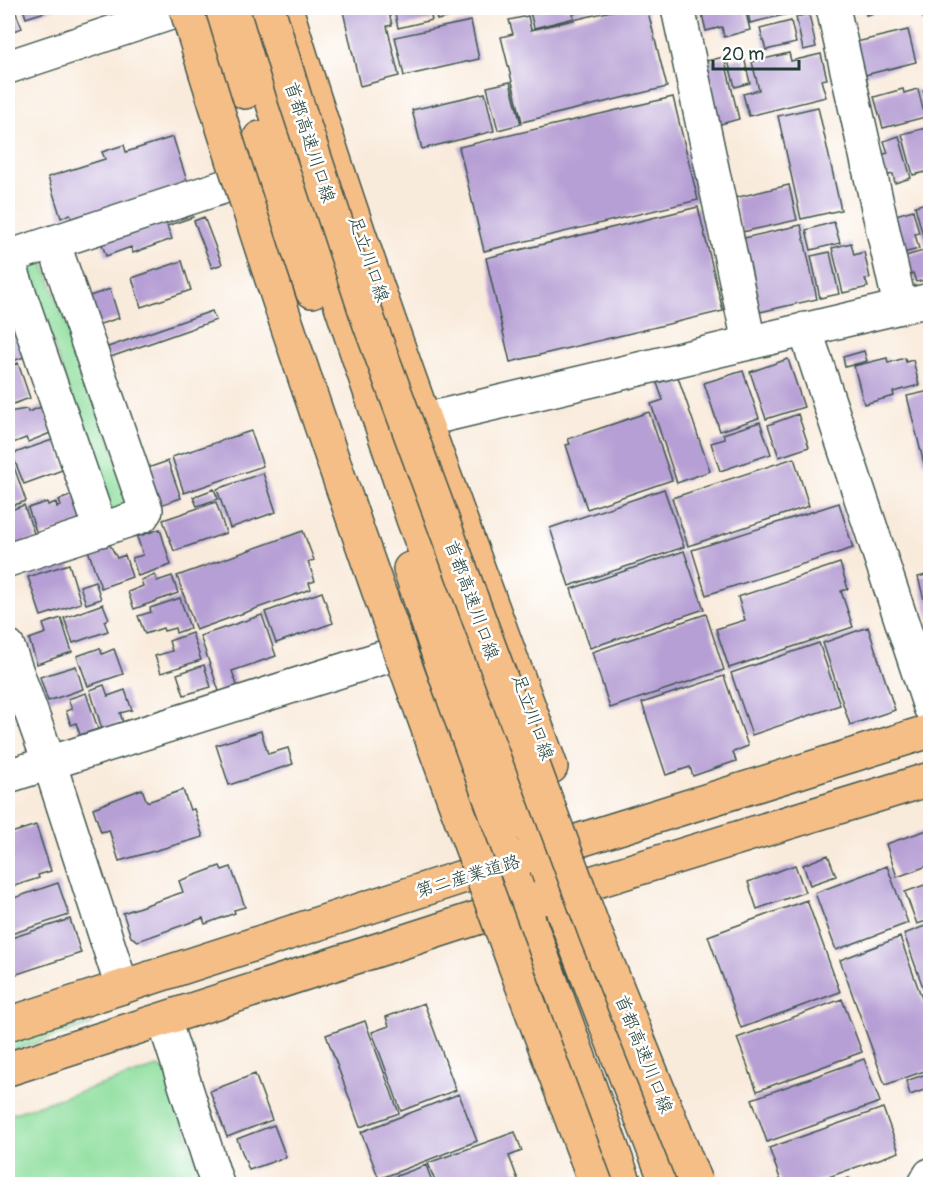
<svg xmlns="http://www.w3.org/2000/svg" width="938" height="1192" font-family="Pangolin,'Klee One',sans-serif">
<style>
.green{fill:#8dde9d;stroke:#568e68;stroke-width:1.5}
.building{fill:#b69fd4}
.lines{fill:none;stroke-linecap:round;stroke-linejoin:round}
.minor-casing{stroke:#40574d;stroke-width:36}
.major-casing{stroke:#40574d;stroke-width:36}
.highway-casing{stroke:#40574d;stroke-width:36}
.minor{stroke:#fff;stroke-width:33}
.major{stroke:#f6be87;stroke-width:33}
.highway{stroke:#f6be87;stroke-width:33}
.highway-bridge-casing{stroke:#40574d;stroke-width:36;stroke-linecap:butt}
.highway-bridge{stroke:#f6be87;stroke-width:33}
.labels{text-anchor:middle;stroke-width:5;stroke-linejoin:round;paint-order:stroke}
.street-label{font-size:18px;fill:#1f3d34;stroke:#fff}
</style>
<rect width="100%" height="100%" fill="#fff"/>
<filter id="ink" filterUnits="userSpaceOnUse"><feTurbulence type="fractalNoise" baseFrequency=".0167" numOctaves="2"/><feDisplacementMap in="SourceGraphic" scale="12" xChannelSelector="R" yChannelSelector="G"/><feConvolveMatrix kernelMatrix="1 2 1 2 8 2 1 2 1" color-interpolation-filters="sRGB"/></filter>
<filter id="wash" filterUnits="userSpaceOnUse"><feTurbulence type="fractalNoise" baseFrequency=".008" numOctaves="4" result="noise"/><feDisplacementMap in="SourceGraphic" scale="24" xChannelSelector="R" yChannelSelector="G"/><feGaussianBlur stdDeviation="1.35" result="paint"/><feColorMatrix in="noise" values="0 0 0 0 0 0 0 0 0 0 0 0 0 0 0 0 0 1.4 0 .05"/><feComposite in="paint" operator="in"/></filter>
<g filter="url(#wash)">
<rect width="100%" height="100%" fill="#f9ebdc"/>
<path class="green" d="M41,256L134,505L113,518L25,262Z
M91,1023L92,1025L8,1052V1040Z
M157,1067L167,1071L203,1184H8V1115Z"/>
<g id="blocks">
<path class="building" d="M8,8H14L22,28L8,33Z
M23,8H57L26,18Z
M356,8H388L392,25L387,26L399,76L360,86L343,11Z
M394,8H429L432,20L398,28Z
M434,8H470L471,12L437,20Z
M529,8H595L573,14L574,18L534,28Z
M624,8H647L667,87L522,122L501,37L513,34L509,20L528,16L531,30Z
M712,8H745L750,30L724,37L722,27L706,31L701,10Z
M747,8H814L750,23Z
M865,8H895L866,15Z
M924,8H930V44L922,13L926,12Z
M809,14L816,47L803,50L796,17Z
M471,21L479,59L404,76L395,37Z
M791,21L796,43L766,50L760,29Z
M908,30L916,62L865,75L852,43Z
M789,53L791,61L821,54L827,79L821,80L826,97L749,116L743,94L759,90L752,62Z
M724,57L739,119L717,125L702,62Z
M744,57L750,83L735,87L728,61Z
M510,82L521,124L498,130L487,87Z
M930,88V117L923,90Z
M903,89L904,93L918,89L925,117L883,128L874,97Z
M485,93L494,131L422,149L412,110Z
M673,97L698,200L484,251L459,147Z
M818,107L841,210L801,219L778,116Z
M930,127V155L927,156L930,171L913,175L902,134Z
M899,136L911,178L895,183L893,174L882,177L876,156L888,153L884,141Z
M173,137L188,184L73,222L70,214L61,218L48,177L105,159L102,152L124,145L126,152Z
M789,185L797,220L742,232L734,198Z
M930,202V246L926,247L915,206Z
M189,207L193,217L167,226L172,239L133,253L131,247L106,256L100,238Z
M698,207L723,311L510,362L486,258Z
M913,210L919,233L915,234L919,249L899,254L889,217Z
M204,217L222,264L212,268L194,221Z
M834,222L840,243L811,250L806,230Z
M801,225L817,299L760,312L744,238Z
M851,243L854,255L864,252L870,278L865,279L868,287L843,293L832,248Z
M930,249V279L916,282L913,273L906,275L902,257Z
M830,252L839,294L820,298L811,256Z
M182,261L191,290L141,307L132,278Z
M110,289L119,318L94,326L84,298Z
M212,311L216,320L105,359L102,349Z
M15,329L24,357L8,363V332Z
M864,351L867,361L845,367L843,357Z
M887,358L888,363L905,358L906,362L913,360L919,385L893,392L894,396L864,404L854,366Z
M788,359L804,407L766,419L750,372Z
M18,363L30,398L8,406V367Z
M743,371L759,418L720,431L704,383Z
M678,377L710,471L677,483L651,404L663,400L657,383Z
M930,391V463L924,464L907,396Z
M44,406L53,432L28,442L26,438L8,445V412L27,409L28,412Z
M649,412L672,480L587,509L566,445L570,444L568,439Z
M798,414L809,447L779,457L768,425Z
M760,422L771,454L720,471L711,443L725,439L723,434Z
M251,431L263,466L184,493L172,457Z
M55,439L65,469L24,484L12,454Z
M794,458L809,506L688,546L672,498Z
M168,461L181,498L154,507L142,470Z
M14,467L26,501L8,507V469Z
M263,473L276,512L230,528L217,489Z
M214,489L218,499L197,506L193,497Z
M664,489L684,547L569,586L550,528Z
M78,493L83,522L38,537L28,508L47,502L48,505L56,502L57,507L61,506L59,500Z
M216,502L226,533L174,551L163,520Z
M839,503L853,548L706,595L692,550Z
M24,505L36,539L8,549V511Z
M160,529L171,565L138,576L132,558L143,555L137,537Z
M303,531L314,560L308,562L315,581L309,583L311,589L196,630L177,576Z
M109,543L117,558L125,555L132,577L101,588L88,550Z
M684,551L704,609L590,648L571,589Z
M840,563L848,589L841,591L853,627L729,668L716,629L745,620L738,597Z
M69,564L81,603L41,616L28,577Z
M930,574V622L918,577Z
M155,575L157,581L172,576L178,593L134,609L128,592L143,586L141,580Z
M95,581L101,599L86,604L80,586Z
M322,592L333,623L276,643L265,612Z
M180,598L190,628L176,633L175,628L164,631L163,628L145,634L138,616L151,612L150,608Z
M103,604L109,619L104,621L108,631L73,643L64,618Z
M706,614L724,670L610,708L592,652Z
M262,615L276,656L232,671L238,688L220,694L200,636Z
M61,618L72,652L37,664L29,639L46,633L43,624Z
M868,627L895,710L850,725L823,643Z
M192,633L201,660L161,673L155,656L172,651L169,641Z
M819,643L840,705L752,735L731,673Z
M100,648L102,654L114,649L123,674L88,686L77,656Z
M204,665L211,687L184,695L177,674Z
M76,666L83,689L48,701L40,677Z
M724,676L748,746L733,752L736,761L693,776L690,767L666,775L642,703Z
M104,685L108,696L125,690L132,710L120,713L123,722L102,729L90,690Z
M86,693L98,729L80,735L76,723L71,725L66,711L72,709L68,699Z
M261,731L268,754L288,748L293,764L229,785L216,745Z
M142,789L147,802L183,790L190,810L194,809L203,837L119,861L109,830L101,832L93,808Z
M36,825L51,871L38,875L39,878L8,888V834Z
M930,829V865L897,877L886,844Z
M828,855L836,876L810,885L803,865Z
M795,865L805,892L757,909L748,882Z
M220,866L222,870L231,867L245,907L234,910L235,913L205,924L203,918L138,941L131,937L123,913L183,892L179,881Z
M887,866L908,923L836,950L815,893Z
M58,883L69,915L8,935V900Z
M930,883V920L917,924L905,892Z
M807,900L840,992L741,1028L708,936Z
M70,919L81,953L8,977V939Z
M930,924V1007L904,934Z
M900,937L930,1021V1069L885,1085L840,960Z
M842,999L862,1052L757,1091L737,1038Z
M424,1003L456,1090L401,1111L372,1032L389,1026L386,1017Z
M365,1021L399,1113L360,1127L326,1035Z
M864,1059L880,1102L767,1142L752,1099Z
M929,1073L930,1088L910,1095L906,1081Z
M255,1074L272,1120L227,1137L210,1091Z
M459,1094L477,1141L379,1179L361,1132Z
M883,1108L899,1152L809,1184H782L769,1148Z
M274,1125L286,1157L249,1170L237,1139Z
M515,1132L522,1151L509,1156L518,1180L504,1184H436L428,1163Z
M426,1165L433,1184H381V1182Z
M849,1178L851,1184H832Z"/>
</g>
</g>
<g filter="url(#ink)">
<use href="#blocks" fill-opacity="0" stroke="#40574d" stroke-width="1.5"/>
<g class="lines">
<g class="minor-casing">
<path id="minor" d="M678,8L749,342
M833,8L900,306
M8,67L186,8
M8,257L229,185
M8,260L101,530
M805,329L930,707
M424,420L930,300
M8,560L142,516L146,510L53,242
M8,647L49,762L122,987
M8,776L391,655
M164,1020L217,1184
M925,1184L930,1175"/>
</g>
<g class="major-casing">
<path id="major" d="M286,8C364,264 459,515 551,767
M8,1024L468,875L930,731
M8,1069L483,916L930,779"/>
</g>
<g class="highway-casing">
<path id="highway" d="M219,8L245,92
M244,8L263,74L413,519L667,1184
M260,138L312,291
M410,569L508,863L625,1184"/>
</g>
<use href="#minor" class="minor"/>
<use href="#major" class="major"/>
<use href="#highway" class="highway"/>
<g class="highway-bridge-casing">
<path id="highway-bridge" d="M186,8C306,406 451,795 596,1184
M268,8L295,98L369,322L596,935L696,1184"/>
</g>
<use href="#highway-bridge" class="highway-bridge"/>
</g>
</g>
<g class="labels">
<g class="street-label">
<text transform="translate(310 142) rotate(72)" y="6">首都高速川口線</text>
<text transform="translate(369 259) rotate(71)" y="6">足立川口線</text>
<text transform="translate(472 600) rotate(70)" y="6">首都高速川口線</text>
<text transform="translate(533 717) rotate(70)" y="6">足立川口線</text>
<text transform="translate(468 876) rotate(-17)" y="6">第二産業道路</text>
<text transform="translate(644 1054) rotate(68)" y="6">首都高速川口線</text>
</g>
</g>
<rect width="938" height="1192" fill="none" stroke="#fff" stroke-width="30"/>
<path d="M713 60v9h86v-9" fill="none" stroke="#1f3d34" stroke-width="3"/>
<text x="722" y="60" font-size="18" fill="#1f3d34" stroke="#ffffff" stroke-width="4.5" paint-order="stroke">20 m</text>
</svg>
